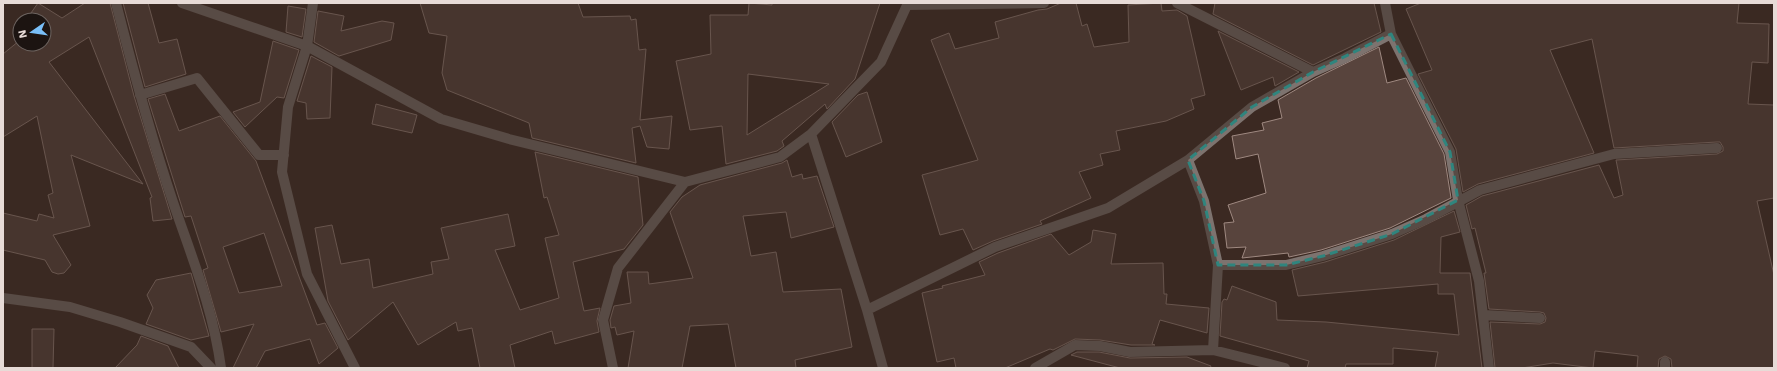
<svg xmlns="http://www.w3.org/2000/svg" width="1777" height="371" font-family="'Work Sans',sans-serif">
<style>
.building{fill:#58443d;stroke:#9f8981;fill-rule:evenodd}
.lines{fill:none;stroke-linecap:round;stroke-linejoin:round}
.minor{stroke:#7d736f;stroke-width:10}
.marked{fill:none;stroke:#2f857e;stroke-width:3;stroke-dasharray:8 5;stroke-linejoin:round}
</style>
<rect width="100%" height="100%" fill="#3b2922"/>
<path class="building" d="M38,3L62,18L85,3H110L134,96L172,219L153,221L150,198L152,197L89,37L49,62L143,184L71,155L90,226L53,235L71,265L64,273L58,274L52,272L45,260L3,250V213L37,221L39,214L54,218L48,195L53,193L37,116L3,137V54L19,41L14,37L20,28V44H44V20H26Z
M123,3H148L159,43L177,39L186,74L145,87Z
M420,3H578L583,17L630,16L631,20L636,19L639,50L646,49L640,120L672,116L669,149L647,147L640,126L632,128L636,163L532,138L529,123L447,90L442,73L447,36L429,33Z
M749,3L772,5V3H880L855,79L827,109L825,104L782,141L784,146L777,151L726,164L722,126L690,130L676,61L711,54L710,15H748ZM748,74L829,84L747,135Z
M1061,3H1076L1082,26L1087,24L1094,47L1129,42L1128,5L1161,3L1162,11L1177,10L1187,16L1205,95L1191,99L1194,109L1166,121L1116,131L1120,150L1100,154L1103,165L1079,172L1091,198L1040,221L1042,224L993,241L973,250L963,229L940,235L922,175L978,160L931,40L949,33L955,49L999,38L995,22L1038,10L1047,9Z
M1215,3H1374L1381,32L1313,65L1213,14Z
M1421,3H1739L1737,23L1769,24L1768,63L1752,62L1748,104L1774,105V198L1757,201L1774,275V368H1672L1671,359L1665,356L1659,359L1658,368H1637L1638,356L1595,351L1593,368L1553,363L1522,368H1495L1490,322L1540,324L1545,322L1546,318L1544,313L1540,312L1489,309L1484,273H1486L1475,228L1472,229L1466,205L1482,196L1599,165L1614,198L1623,195L1616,160L1717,154L1723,151V147L1720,142H1717L1614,148L1592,39L1550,50L1594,153L1478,184L1463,192L1456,149L1418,74L1432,70L1406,9Z
M288,6L306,9L302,37L286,32Z
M318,11L344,16L341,31L382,21L394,23L391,40L339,56L314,42Z
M1218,31L1299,72L1275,86L1273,77L1241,90Z
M273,41L299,50L284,98L277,97L245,127L233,112L260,102Z
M1379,47L1387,83L1406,78L1444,154L1451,198L1390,228L1321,250L1289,257L1288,253L1242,258L1246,247L1227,248L1224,223L1234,222L1228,205L1266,193L1258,154L1236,159L1232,136L1264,130L1262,123L1282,118L1278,100L1316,78Z
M311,56L332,67L330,118L307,119L306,103L297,101Z
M867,92L882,142L846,157L832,122L858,95Z
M165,94L179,131L220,116L256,161L317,325L325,323L338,348L319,364L310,339L265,351L256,368H233L254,324L221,332L203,270L208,268L191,216L185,217L148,99ZM264,233L282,286L239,293L223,247Z
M376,104L417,115L412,133L372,124Z
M535,152L638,177L643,225L624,249L573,262L584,311L600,308L597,321L599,332L555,344L552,331L510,345L515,368H480L472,328L458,331L456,322L418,345L393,302L348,340L328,301L315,228L332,225L341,264L369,259L373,288L433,274L431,262L449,259L441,228L508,214L515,246L495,250L520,310L559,298L545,238L559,235L547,197L544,198Z
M787,160L792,177L802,174L803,179L817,176L834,227L791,238L786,212L743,216L751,256L776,252L783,292L841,289L852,347L795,360L796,368H736L728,324L690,326L682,368H628L634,331L617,335L615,327L611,328L610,320L614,306L631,303L627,272H648L649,284L693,278L670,212L682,197L700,185L782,163Z
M1454,211L1460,232L1441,237L1440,273H1470L1482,368H1435L1438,352L1393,348V364H1346L1345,368H1307L1309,361L1220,336L1222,302L1224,299L1227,300L1232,286L1276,302L1277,320L1326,322L1459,335L1454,294H1438V284L1298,296L1292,270L1325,262L1394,240Z
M1093,230L1116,234L1111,264L1163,263L1164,294H1167L1166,304L1209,308L1207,333L1160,320L1152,344L1155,345H1131L1100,340L1075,339L1053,350L1050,349L1005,368H956L954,358L937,362L922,293L943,288L942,286L985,275L979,262L998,253L1051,234L1069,255L1091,242Z
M191,273L209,336L191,340L146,324L153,308L147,295L156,280Z
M32,329H54L53,368H32Z
M141,336L168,346L179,368H115L137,345Z
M1077,352H1099L1130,358L1187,357L1211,366L1210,368H1120L1071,355Z"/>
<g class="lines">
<path class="minor" d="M116,3C133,70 151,137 173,202C192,258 213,308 221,368
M182,3L307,46L441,119L509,139L685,182
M313,3L307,46L288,107L282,172L307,274L355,368
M1177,3L1313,72
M1385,3L1391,34L1450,152L1458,200L1479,281L1489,368
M907,5L1044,3
M140,95L197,78L259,155H284
M811,134L867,310L883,368
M1188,160L1204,201L1218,265L1213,350
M1218,265H1286L1323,256L1392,234L1426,219L1480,190L1614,154L1717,148
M3,298L70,307L120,322L191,347L211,368
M867,310L995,247L1108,208L1188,160L1252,107L1313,72L1345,58L1391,34
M1484,315L1540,318
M1665,362V368
M613,368L603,320L618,268L685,182L780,157L811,134L881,62L908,3
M1035,368L1075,345L1100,346L1130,352L1213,350L1285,368"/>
</g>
<path d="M0 0H1777V371H0ZM1391,34L1450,152L1458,200L1392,234L1323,256L1286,265H1218L1204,201L1188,160L1252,107L1313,72Z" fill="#3b2922" fill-opacity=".55" fill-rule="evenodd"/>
<path class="marked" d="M1391,34L1450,152L1458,200L1392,234L1323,256L1286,265H1218L1204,201L1188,160L1252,107L1313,72Z"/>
<rect width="1777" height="371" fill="none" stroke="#e7dbd7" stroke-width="8"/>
<g transform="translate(32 32) rotate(257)"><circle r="19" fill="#1c1411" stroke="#6d6460"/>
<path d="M0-3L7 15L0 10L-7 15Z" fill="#79bff8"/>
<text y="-6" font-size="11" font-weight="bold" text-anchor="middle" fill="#e7dbd7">N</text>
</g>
</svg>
